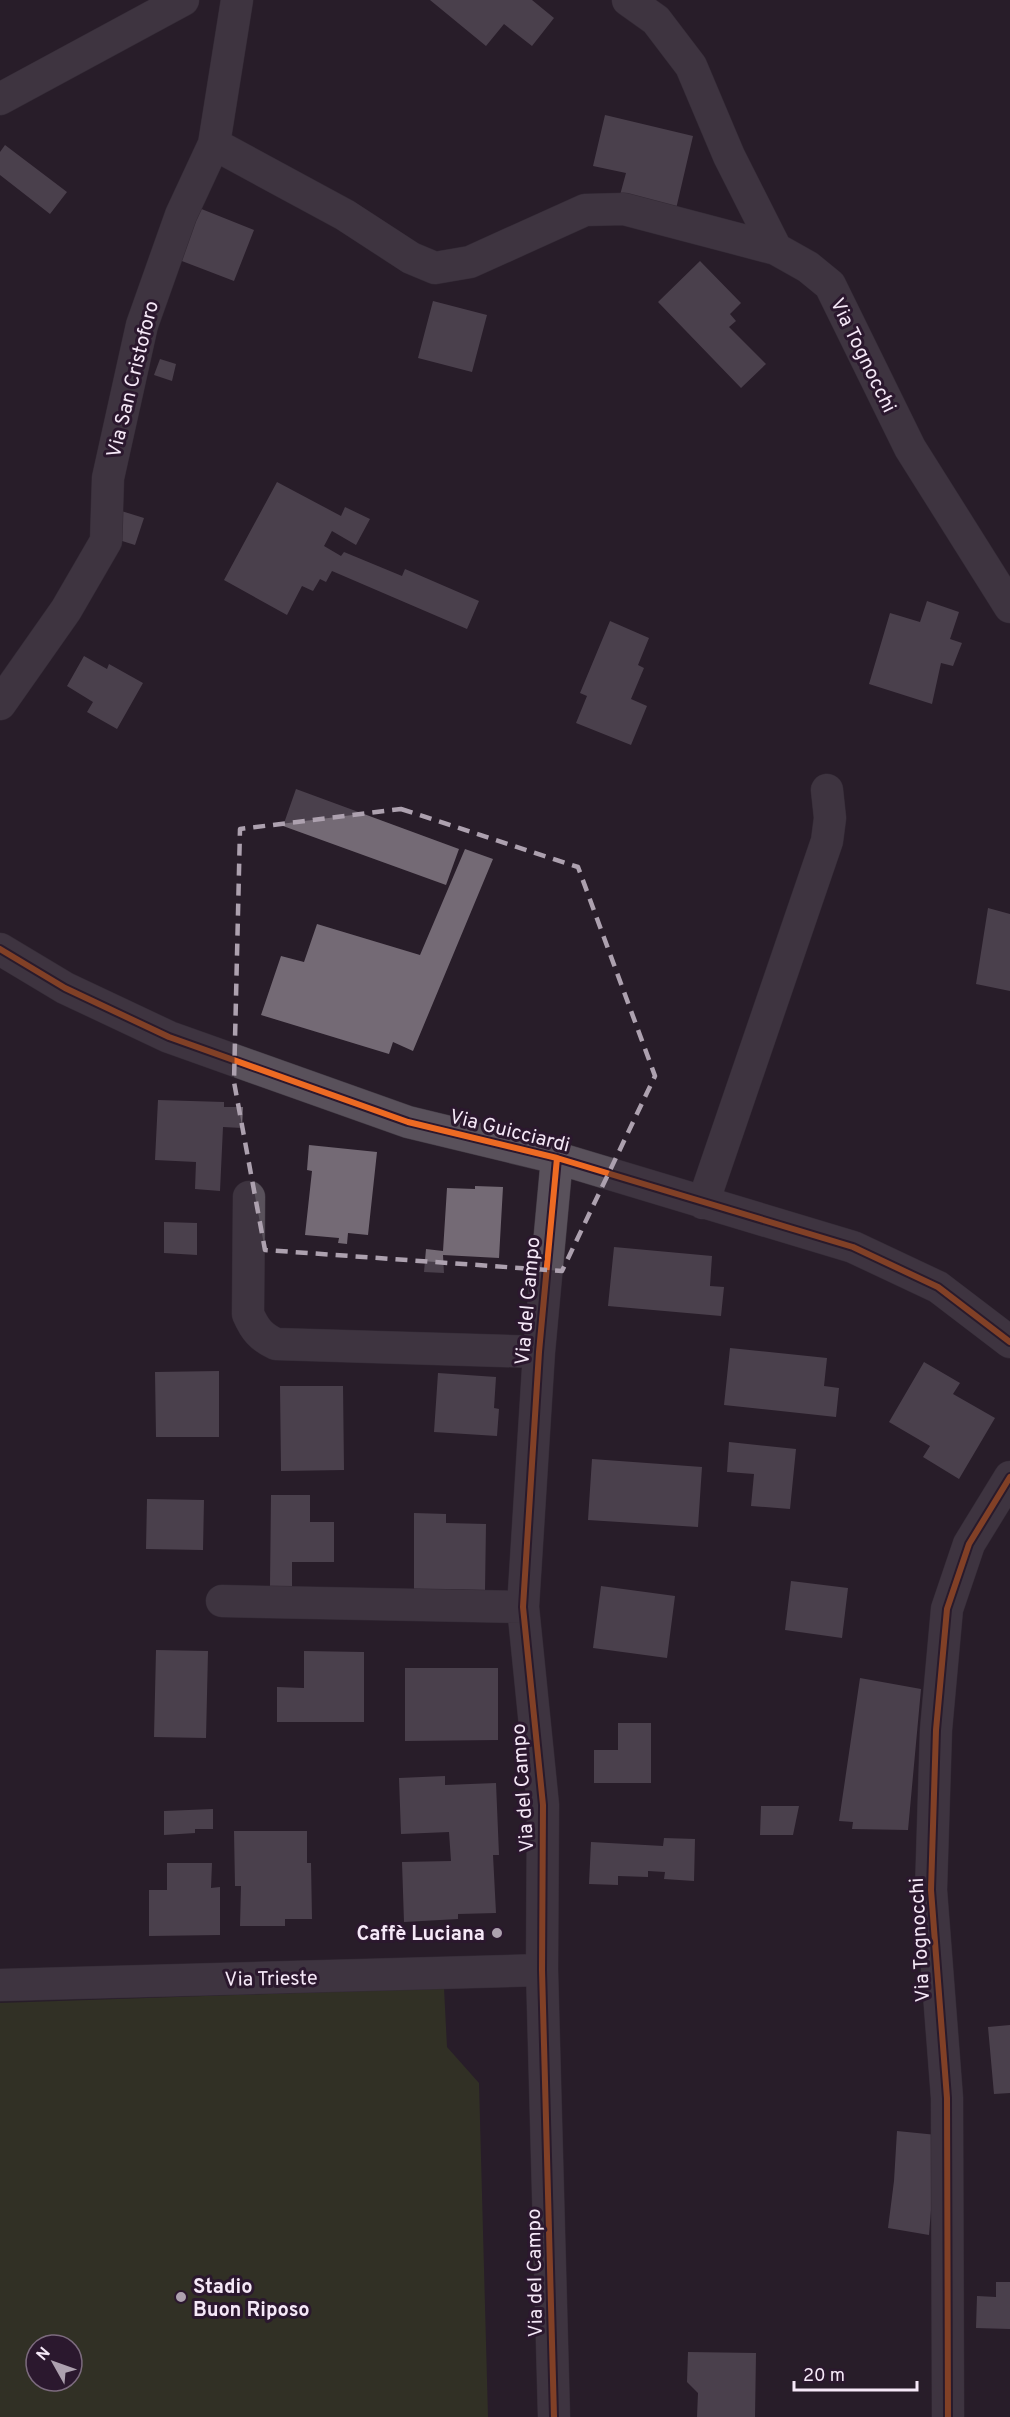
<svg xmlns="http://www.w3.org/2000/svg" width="1010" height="2417" font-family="Overpass,sans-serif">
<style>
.green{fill:#3c471f;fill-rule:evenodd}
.building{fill:#746a75}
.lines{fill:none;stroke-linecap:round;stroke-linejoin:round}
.minor-casing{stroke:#413943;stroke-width:33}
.minor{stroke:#59515b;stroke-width:32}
.cycleway-casing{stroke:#2b182e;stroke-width:10}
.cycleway{stroke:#ed6a23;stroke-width:6}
.marked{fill:none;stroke:#ada1af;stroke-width:4.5;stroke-dasharray:12 8;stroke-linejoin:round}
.poi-dot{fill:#ada1af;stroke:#2b182e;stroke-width:2}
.labels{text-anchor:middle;stroke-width:6;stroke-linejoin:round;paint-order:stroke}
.street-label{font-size:20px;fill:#f5e8f7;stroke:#2b182e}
.poi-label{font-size:20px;font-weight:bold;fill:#f5e8f7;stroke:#2b182e;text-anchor:end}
</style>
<rect width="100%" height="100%" fill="#281d29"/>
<path class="green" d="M444,1988L447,2047L479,2083L488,2417H0V2003ZM36,2345H72V2381H36Z"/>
<path class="building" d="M430,0H532L554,18L532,46L504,24L486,46Z
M605,115L693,136L676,209L620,195L626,173L593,166Z
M5,145L67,192L50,214L0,175V152Z
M194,206L254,230L234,281L174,258Z
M700,261L741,303L730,314L736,321L729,327L766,364L741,388L658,302Z
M433,301L487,315L472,372L418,358Z
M160,359L176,364L172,381L154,375Z
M277,482L341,516L345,507L370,519L356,545L332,531L324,546L341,556L344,552L402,576L405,569L479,601L467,629L332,571L326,582L320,579L313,591L302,586L287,615L224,580Z
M115,509L144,518L135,545L106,536Z
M927,601L959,612L950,639L962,643L953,666L941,663L932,704L869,684L890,613L920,622Z
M610,621L649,638L638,665L644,668L631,699L647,706L631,745L576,723L587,696L580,693Z
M84,656L107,669L109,664L143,683L117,729L87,712L93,702L67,686Z
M296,789L459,849L446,885L283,826Z
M465,849L493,859L413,1051L393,1042L389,1054L261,1015L281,956L304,962L317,924L420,955Z
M988,908L1010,914V991L976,984Z
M158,1100L224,1102V1107H243L242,1128L223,1127L220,1191L195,1189L196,1162L155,1160Z
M309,1145L377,1152L368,1235L348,1233L347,1244L338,1243L339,1238L305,1235L312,1171L307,1170Z
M475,1186L503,1187L499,1258L443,1255L444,1273L424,1272L426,1249L443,1251L447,1188L475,1189Z
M164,1222L197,1223V1255L164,1253Z
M614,1247L712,1256L710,1286L724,1287L721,1316L608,1306Z
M730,1348L827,1358L824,1386L839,1388L836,1417L724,1405Z
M924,1362L960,1383L953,1394L995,1418L959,1479L923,1457L930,1446L889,1422Z
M219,1371V1437H156L155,1372Z
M438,1373L496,1377L494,1408L499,1409L497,1436L434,1432Z
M280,1386H343L344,1470L281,1471Z
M729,1442L796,1449L790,1509L751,1506L754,1474L727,1472Z
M592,1459L702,1467L698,1527L588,1520Z
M271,1495H310V1522H334V1562H292V1586H270Z
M147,1499L204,1500L203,1550L146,1549Z
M414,1513L446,1514V1523L486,1524L485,1590L414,1589Z
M791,1581L848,1588L842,1638L785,1630Z
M601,1586L675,1596L667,1658L593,1648Z
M156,1650L208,1651L206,1738L154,1737Z
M304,1651L364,1652V1722H277V1687L304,1688Z
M405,1668H498V1740L405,1741Z
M860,1678L921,1689L908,1830L852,1829L853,1822L839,1821Z
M618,1723H651V1783H594V1750H618Z
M445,1776V1785L496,1783L499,1855H493L496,1913L458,1914V1919L404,1922L402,1862L451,1861L449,1832L401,1834L399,1778Z
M761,1806H799L793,1835H760Z
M213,1809V1829H195V1833L164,1835V1811Z
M234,1831H307V1863H311L312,1919H285V1926H240L241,1886H235Z
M664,1838L695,1839L694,1881L664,1879L665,1872L648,1871V1877L618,1876V1885L589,1884L591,1842L663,1846Z
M167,1863H212L211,1888L220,1887V1935L149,1936V1890H167Z
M1010,2025V2093L994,2094L988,2027Z
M897,2131L937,2135L929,2235L888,2228L894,2181Z
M996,2282H1010V2329L976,2328L977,2296L996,2297Z
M688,2352L756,2353L755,2417H697L698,2393L687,2382Z"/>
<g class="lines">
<g class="minor-casing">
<path id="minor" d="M628,0L656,20L691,66L729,156L776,249L808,267L830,285L910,448L1010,607
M0,99L183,0
M214,144L345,215L411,258L435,268L470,262L585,210L624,209L776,249
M0,704L66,610L106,541L108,478L142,325L181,215L214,144L237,0
M0,949L65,988L169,1037L408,1122L557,1158L853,1247L938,1287L1010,1342
M249,1197L248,1314C255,1330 261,1337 276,1344L539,1352
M703,1203L827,841L830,818L827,790
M222,1601L523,1607
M0,1985L542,1970
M554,2417L542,1970L543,1805L523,1607L539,1352L557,1158
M948,2417L947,2098L931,1890L936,1730L947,1609L969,1544L1010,1477"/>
</g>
<use href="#minor" class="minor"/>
<g class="cycleway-casing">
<path id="cycleway" d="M0,949L65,988L169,1037L408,1122L557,1158L853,1247L938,1287L1010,1342
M554,2417L542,1970L543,1805L523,1607L539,1352L557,1158
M948,2417L947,2098L931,1890L936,1730L947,1609L969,1544L1010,1477"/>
</g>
<use href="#cycleway" class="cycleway"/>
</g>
<path d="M0 0H1010V2417H0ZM401,809L578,867L655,1076L562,1271L265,1250L234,1082L240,829Z" fill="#281d29" fill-opacity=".55" fill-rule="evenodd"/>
<path class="marked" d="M401,809L578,867L655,1076L562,1271L265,1250L234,1082L240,829Z"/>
<g class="poi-dot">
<circle cx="497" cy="1933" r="6"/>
<circle cx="181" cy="2297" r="6"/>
</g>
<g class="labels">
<g class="street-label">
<text transform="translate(864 355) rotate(64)" y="7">Via Tognocchi</text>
<text transform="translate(132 379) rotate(-76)" y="7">Via San Cristoforo</text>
<text transform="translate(510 1130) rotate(14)" y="7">Via Guicciardi</text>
<text transform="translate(527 1301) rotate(-85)" y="7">Via del Campo</text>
<text transform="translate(522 1788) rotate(-94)" y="7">Via del Campo</text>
<text transform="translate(919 1940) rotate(-93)" y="7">Via Tognocchi</text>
<text transform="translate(271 1978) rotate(-1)" y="7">Via Trieste</text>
<text transform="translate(534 2273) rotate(-91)" y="7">Via del Campo</text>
</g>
<g class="poi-label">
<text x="485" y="1940">Caffè Luciana</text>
<text x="193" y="2293" text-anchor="start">Stadio<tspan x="193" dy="23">Buon Riposo</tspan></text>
</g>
</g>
<g transform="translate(54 2363) rotate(310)"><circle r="28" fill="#2b182e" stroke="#7c6b7e" stroke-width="1.5"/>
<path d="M0-4.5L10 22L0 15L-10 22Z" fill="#ada1af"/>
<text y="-9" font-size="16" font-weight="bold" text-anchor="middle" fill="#f5e8f7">N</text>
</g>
<path d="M794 2381v9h123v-9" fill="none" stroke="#f5e8f7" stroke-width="3"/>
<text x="803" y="2381" font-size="18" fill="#f5e8f7" stroke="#2b182e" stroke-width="4.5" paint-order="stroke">20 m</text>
</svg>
